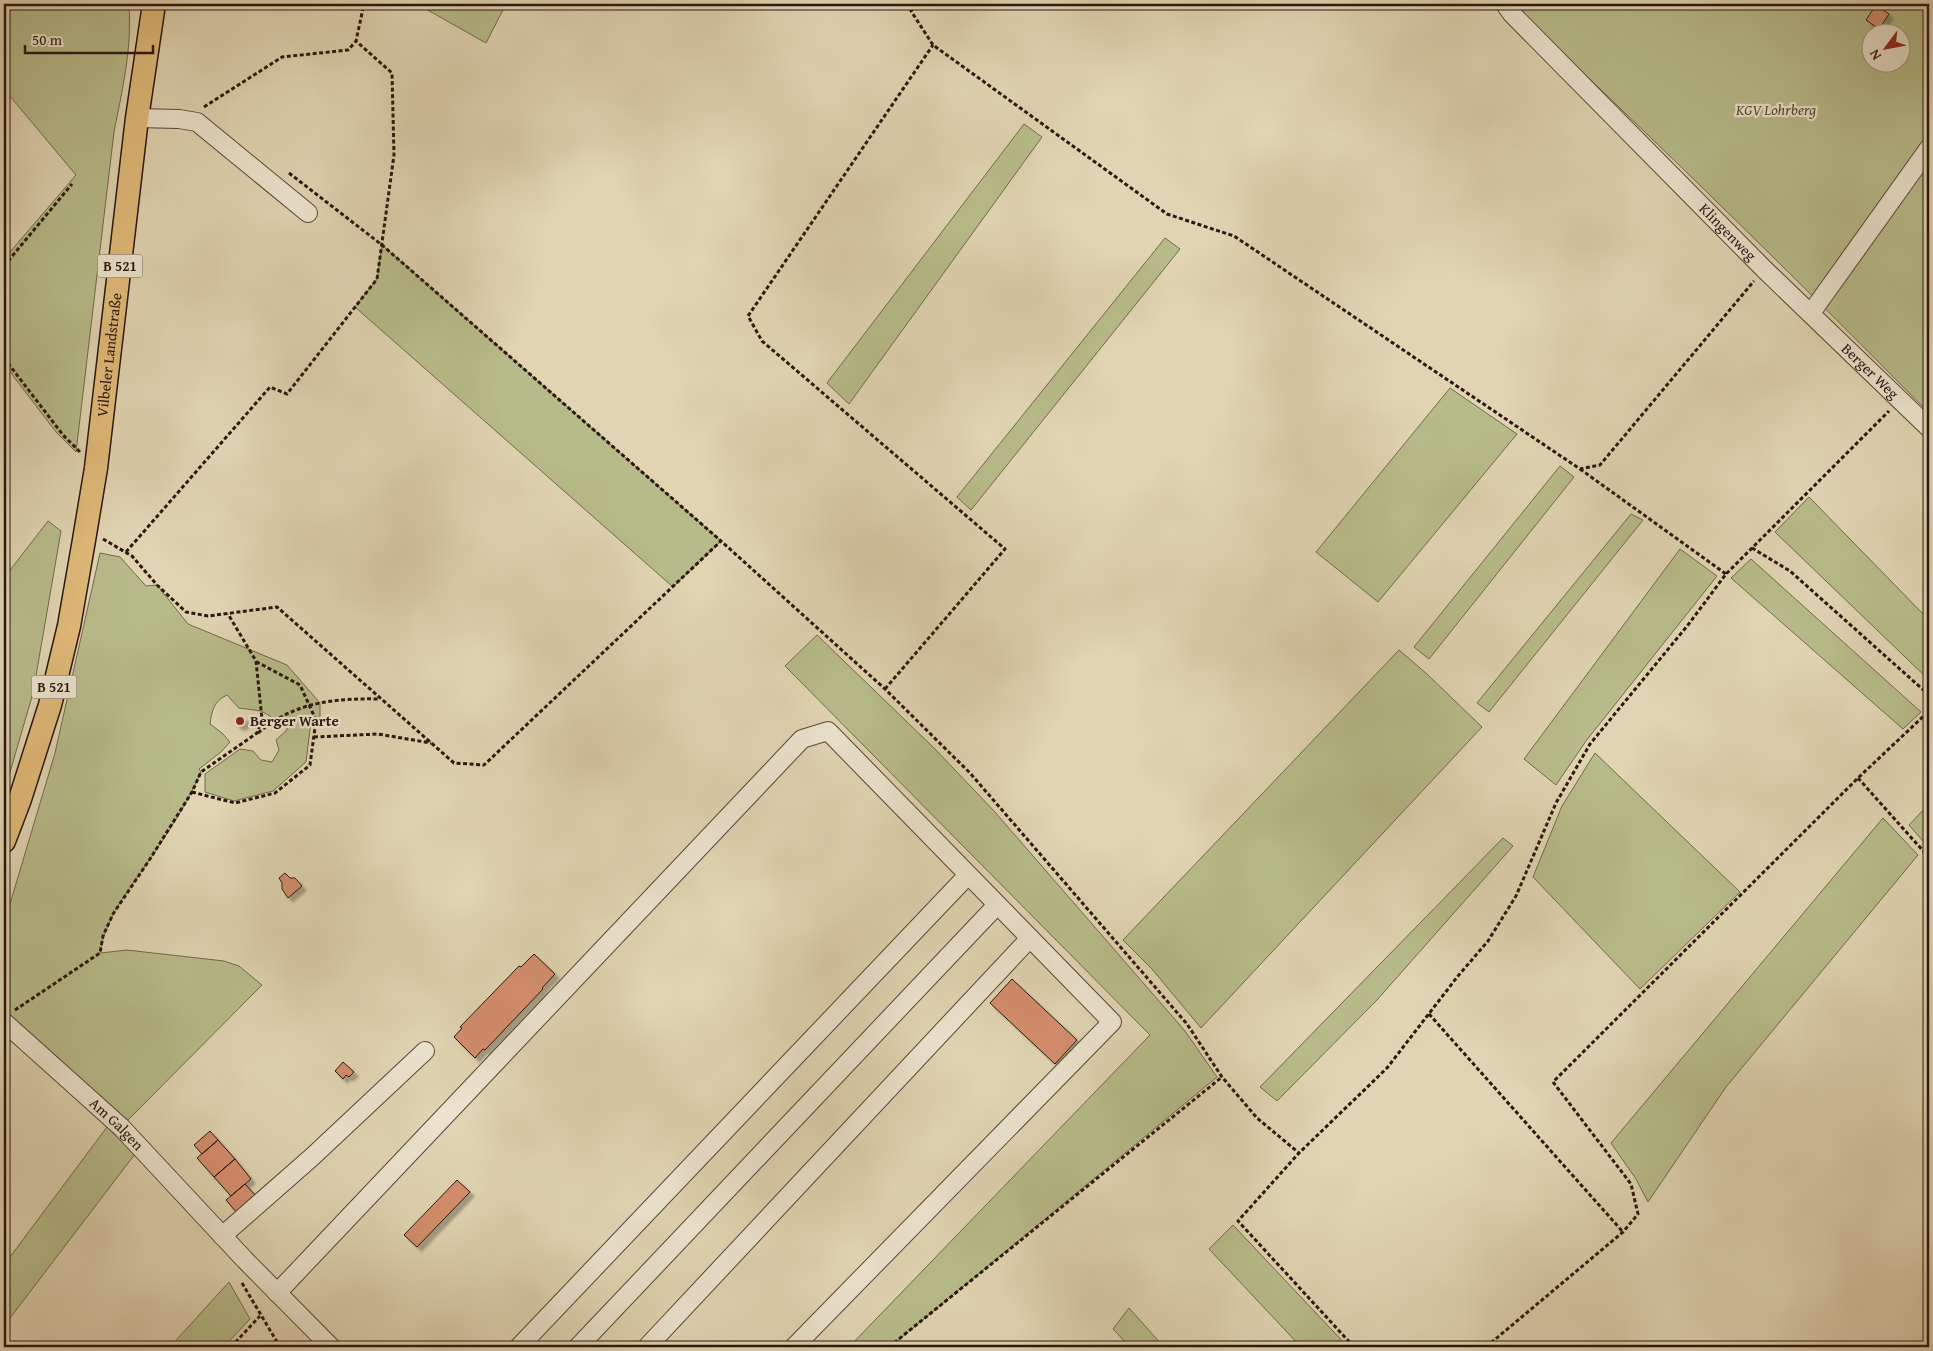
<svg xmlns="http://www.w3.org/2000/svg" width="1933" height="1351" font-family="'Gentium Book Plus',serif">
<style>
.green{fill:#b7bb89;stroke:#71694c;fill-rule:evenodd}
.building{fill:#d48e6d;stroke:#2b170f;filter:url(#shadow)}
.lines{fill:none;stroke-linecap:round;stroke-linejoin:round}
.minor-casing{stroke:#584638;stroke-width:20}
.major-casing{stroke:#2b170f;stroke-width:25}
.path{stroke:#2b170f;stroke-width:3;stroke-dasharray:4 2.5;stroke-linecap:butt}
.minor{stroke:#ebe3cd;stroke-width:18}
.major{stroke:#e0ba79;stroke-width:22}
.poi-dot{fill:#8f2418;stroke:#ebe3cd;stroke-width:2}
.labels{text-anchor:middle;stroke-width:4.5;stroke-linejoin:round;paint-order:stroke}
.shield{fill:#ebe3cd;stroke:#655448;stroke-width:1}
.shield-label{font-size:14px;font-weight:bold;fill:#2b170f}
.park-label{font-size:15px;font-style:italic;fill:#554834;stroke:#ebe3cd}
.street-label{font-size:15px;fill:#2b170f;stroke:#ebe3cd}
.poi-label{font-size:15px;font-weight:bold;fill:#2b170f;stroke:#ebe3cd;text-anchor:start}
</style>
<defs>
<filter id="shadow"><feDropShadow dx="4.5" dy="4.5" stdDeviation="1" flood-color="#0004"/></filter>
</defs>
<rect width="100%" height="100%" fill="#e0d4b2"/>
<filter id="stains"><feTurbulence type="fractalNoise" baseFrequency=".004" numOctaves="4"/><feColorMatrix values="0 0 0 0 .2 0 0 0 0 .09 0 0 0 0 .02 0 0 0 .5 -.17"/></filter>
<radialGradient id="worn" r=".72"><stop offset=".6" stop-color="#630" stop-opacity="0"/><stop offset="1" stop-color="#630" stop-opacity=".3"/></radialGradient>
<path class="green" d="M4,4H127L129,7C132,49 122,91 114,132L76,452L56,432L4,364V259L76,175L4,89Z
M417,4H506L486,43Z
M1514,4H1929V413C1795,277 1658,143 1519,12ZM1870,32H1900V62H1870Z
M1024,124L1042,137L849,404L827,383Z
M1165,238L1180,249L971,510L957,497Z
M382,245L721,541L673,587L355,307L377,279Z
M1450,388L1517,434L1378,602L1316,552Z
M1560,466L1574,477L1429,659L1414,647Z
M1809,497L1929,620V680L1775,532Z
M1631,514L1643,520L1489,712L1477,703Z
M48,521L61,531L33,693L4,793V578Z
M1680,549L1717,576L1586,741L1556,785L1524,759Z
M100,553L120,557L146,586L157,585L188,624L287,665L320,703V721H311L306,762L273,791L234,801L205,792V774L240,749L253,751L261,760L272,762L279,750L276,740L286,731L290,722L285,721L275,723L270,716L261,711L239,708L227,695C214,701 212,710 210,724L222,733L230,742L221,752L199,769L201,772C187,804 168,833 148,862C129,890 105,918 100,953L127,950L224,961L239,966L262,985L121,1127L4,1022V924L55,753Z
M1751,559L1921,712L1903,729L1731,578Z
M817,635L934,748L994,811L1185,1031L1217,1077L890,1347H849L1150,1035L785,666Z
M1399,650L1427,674L1482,727L1201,1028L1152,969L1123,940Z
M1595,753L1740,892L1640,989L1533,877L1562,806Z
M1929,804V848L1909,825Z
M1883,818L1918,855L1726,1087L1648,1202L1636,1179L1611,1143Z
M1503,838L1513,846L1377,1000L1277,1101L1260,1087Z
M107,1127L135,1154L4,1326V1265Z
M1233,1225L1348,1347H1301L1209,1249Z
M229,1282L250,1319L224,1347H170Z
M1129,1308L1164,1347H1130L1113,1329Z"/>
<path class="building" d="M1876,5L1889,14L1879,29L1866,20Z
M235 721a5 5 0 1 1 10 0a5 5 0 1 1-10 0Z
M285,873L290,878H295L302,886L288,898L282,889V883L279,878Z
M534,954L555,974L542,988L543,989L485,1050L483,1049L475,1058L454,1037L462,1028L460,1027L519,966L521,967Z
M1012,979L1077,1040L1055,1064L990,1003Z
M343,1062L354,1072L349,1077L346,1075L343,1079L335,1071Z
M210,1131L218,1140L202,1154L194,1145Z
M218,1140L235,1159L214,1177L197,1158Z
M235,1159L251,1179L231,1196L214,1177Z
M457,1180L470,1192L417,1247L404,1235Z
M245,1184L257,1197L237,1213L226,1200Z"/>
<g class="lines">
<g class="minor-casing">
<g id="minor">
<path id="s1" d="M1505,4L1512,14L1764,269L1929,428"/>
<path d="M137,118L179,119L197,122L308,213"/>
<path d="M1811,313L1929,148"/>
<path id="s2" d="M4,1022L121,1127L245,1260L331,1347"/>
<path d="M222,1236L312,1157L425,1051"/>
<path d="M277,1293L802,739L828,731L1112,1022L794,1347"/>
<path d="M519,1347L968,875"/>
<path d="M578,1347L997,905"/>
<path d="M647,1347L1030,938"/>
</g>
</g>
<g class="major-casing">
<g id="major">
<path id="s3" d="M4,841L20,799L50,705L69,626L84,540L96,468L137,118L154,4"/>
</g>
</g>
<path class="path" d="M917,4L911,11L933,45L1167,214L1234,236L1580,469L1600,465L1754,281
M204,107L282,57L348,50L356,41
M289,173L382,245L721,541
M4,266L72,184
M4,358L63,435L80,452
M1580,469L1726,574
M103,539L132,556L157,585L186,612L208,616L277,607L454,763L484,765L721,541L885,689L970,773L1187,1024L1222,1077L1257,1118L1299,1153
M1752,548L1790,571L1929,695
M126,552L270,387L287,394L377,279L394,155L392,73L356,41L364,4
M885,689L1005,549L762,341L748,316L933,45
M258,733C294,702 334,698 380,699
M314,737L378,734L431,743
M1858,778L1925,853
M192,792L235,803L275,793L310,765L316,720L300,685L257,662
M15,1010L100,953L103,936L113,914L150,859L192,792L201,772L257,733L262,719L256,661L228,614
M1429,1014L1623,1232
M242,1283L280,1347
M231,1347L260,1316
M889,1347L1222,1077
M1354,1347L1238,1221L1299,1153L1387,1068L1458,976L1488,941L1516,896L1556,803L1590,744L1688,625L1726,574L1889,411
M1486,1347L1623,1232L1638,1214L1631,1184L1553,1082L1858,778L1929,711"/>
<use href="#minor" class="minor"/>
<use href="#major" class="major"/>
</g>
<circle class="poi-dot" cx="240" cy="721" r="5"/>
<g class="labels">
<g class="shield">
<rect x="97.5" y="254.5" width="45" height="23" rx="4"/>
<rect x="31.5" y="675.5" width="45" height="23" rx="4"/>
</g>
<g class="shield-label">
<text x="120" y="271">B 521</text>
<text x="54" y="692">B 521</text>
</g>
<g class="park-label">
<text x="1776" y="115">KGV Lohrberg</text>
</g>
<g class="street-label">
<text dy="5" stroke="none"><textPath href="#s1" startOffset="319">Klingenweg</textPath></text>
<text dy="5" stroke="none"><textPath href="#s3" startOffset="499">Vilbeler Landstraße</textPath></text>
<text dy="5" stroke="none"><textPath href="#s1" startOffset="518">Berger Weg</textPath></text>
<text dy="5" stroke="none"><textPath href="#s2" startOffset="152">Am Galgen</textPath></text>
</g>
<g class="poi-label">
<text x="250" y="726">Berger Warte</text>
</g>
</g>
<rect width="1933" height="1351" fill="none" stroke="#e0d4b2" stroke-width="20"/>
<rect x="5" y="5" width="1923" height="1341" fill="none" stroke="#2b170f" stroke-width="2.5"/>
<rect x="10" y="10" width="1913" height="1331" fill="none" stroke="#2b170f"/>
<g transform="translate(1886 48) rotate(238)"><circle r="24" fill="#ebe3cd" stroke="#9e9181"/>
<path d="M0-4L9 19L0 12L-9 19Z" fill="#8f2418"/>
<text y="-8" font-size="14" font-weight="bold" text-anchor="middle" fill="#2b170f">N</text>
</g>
<path d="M25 45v8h128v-8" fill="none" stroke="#2b170f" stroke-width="2.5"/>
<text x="32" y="45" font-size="15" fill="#2b170f" stroke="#ebe3cd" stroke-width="4" paint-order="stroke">50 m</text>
<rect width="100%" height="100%" filter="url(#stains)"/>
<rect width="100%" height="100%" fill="url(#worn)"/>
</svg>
